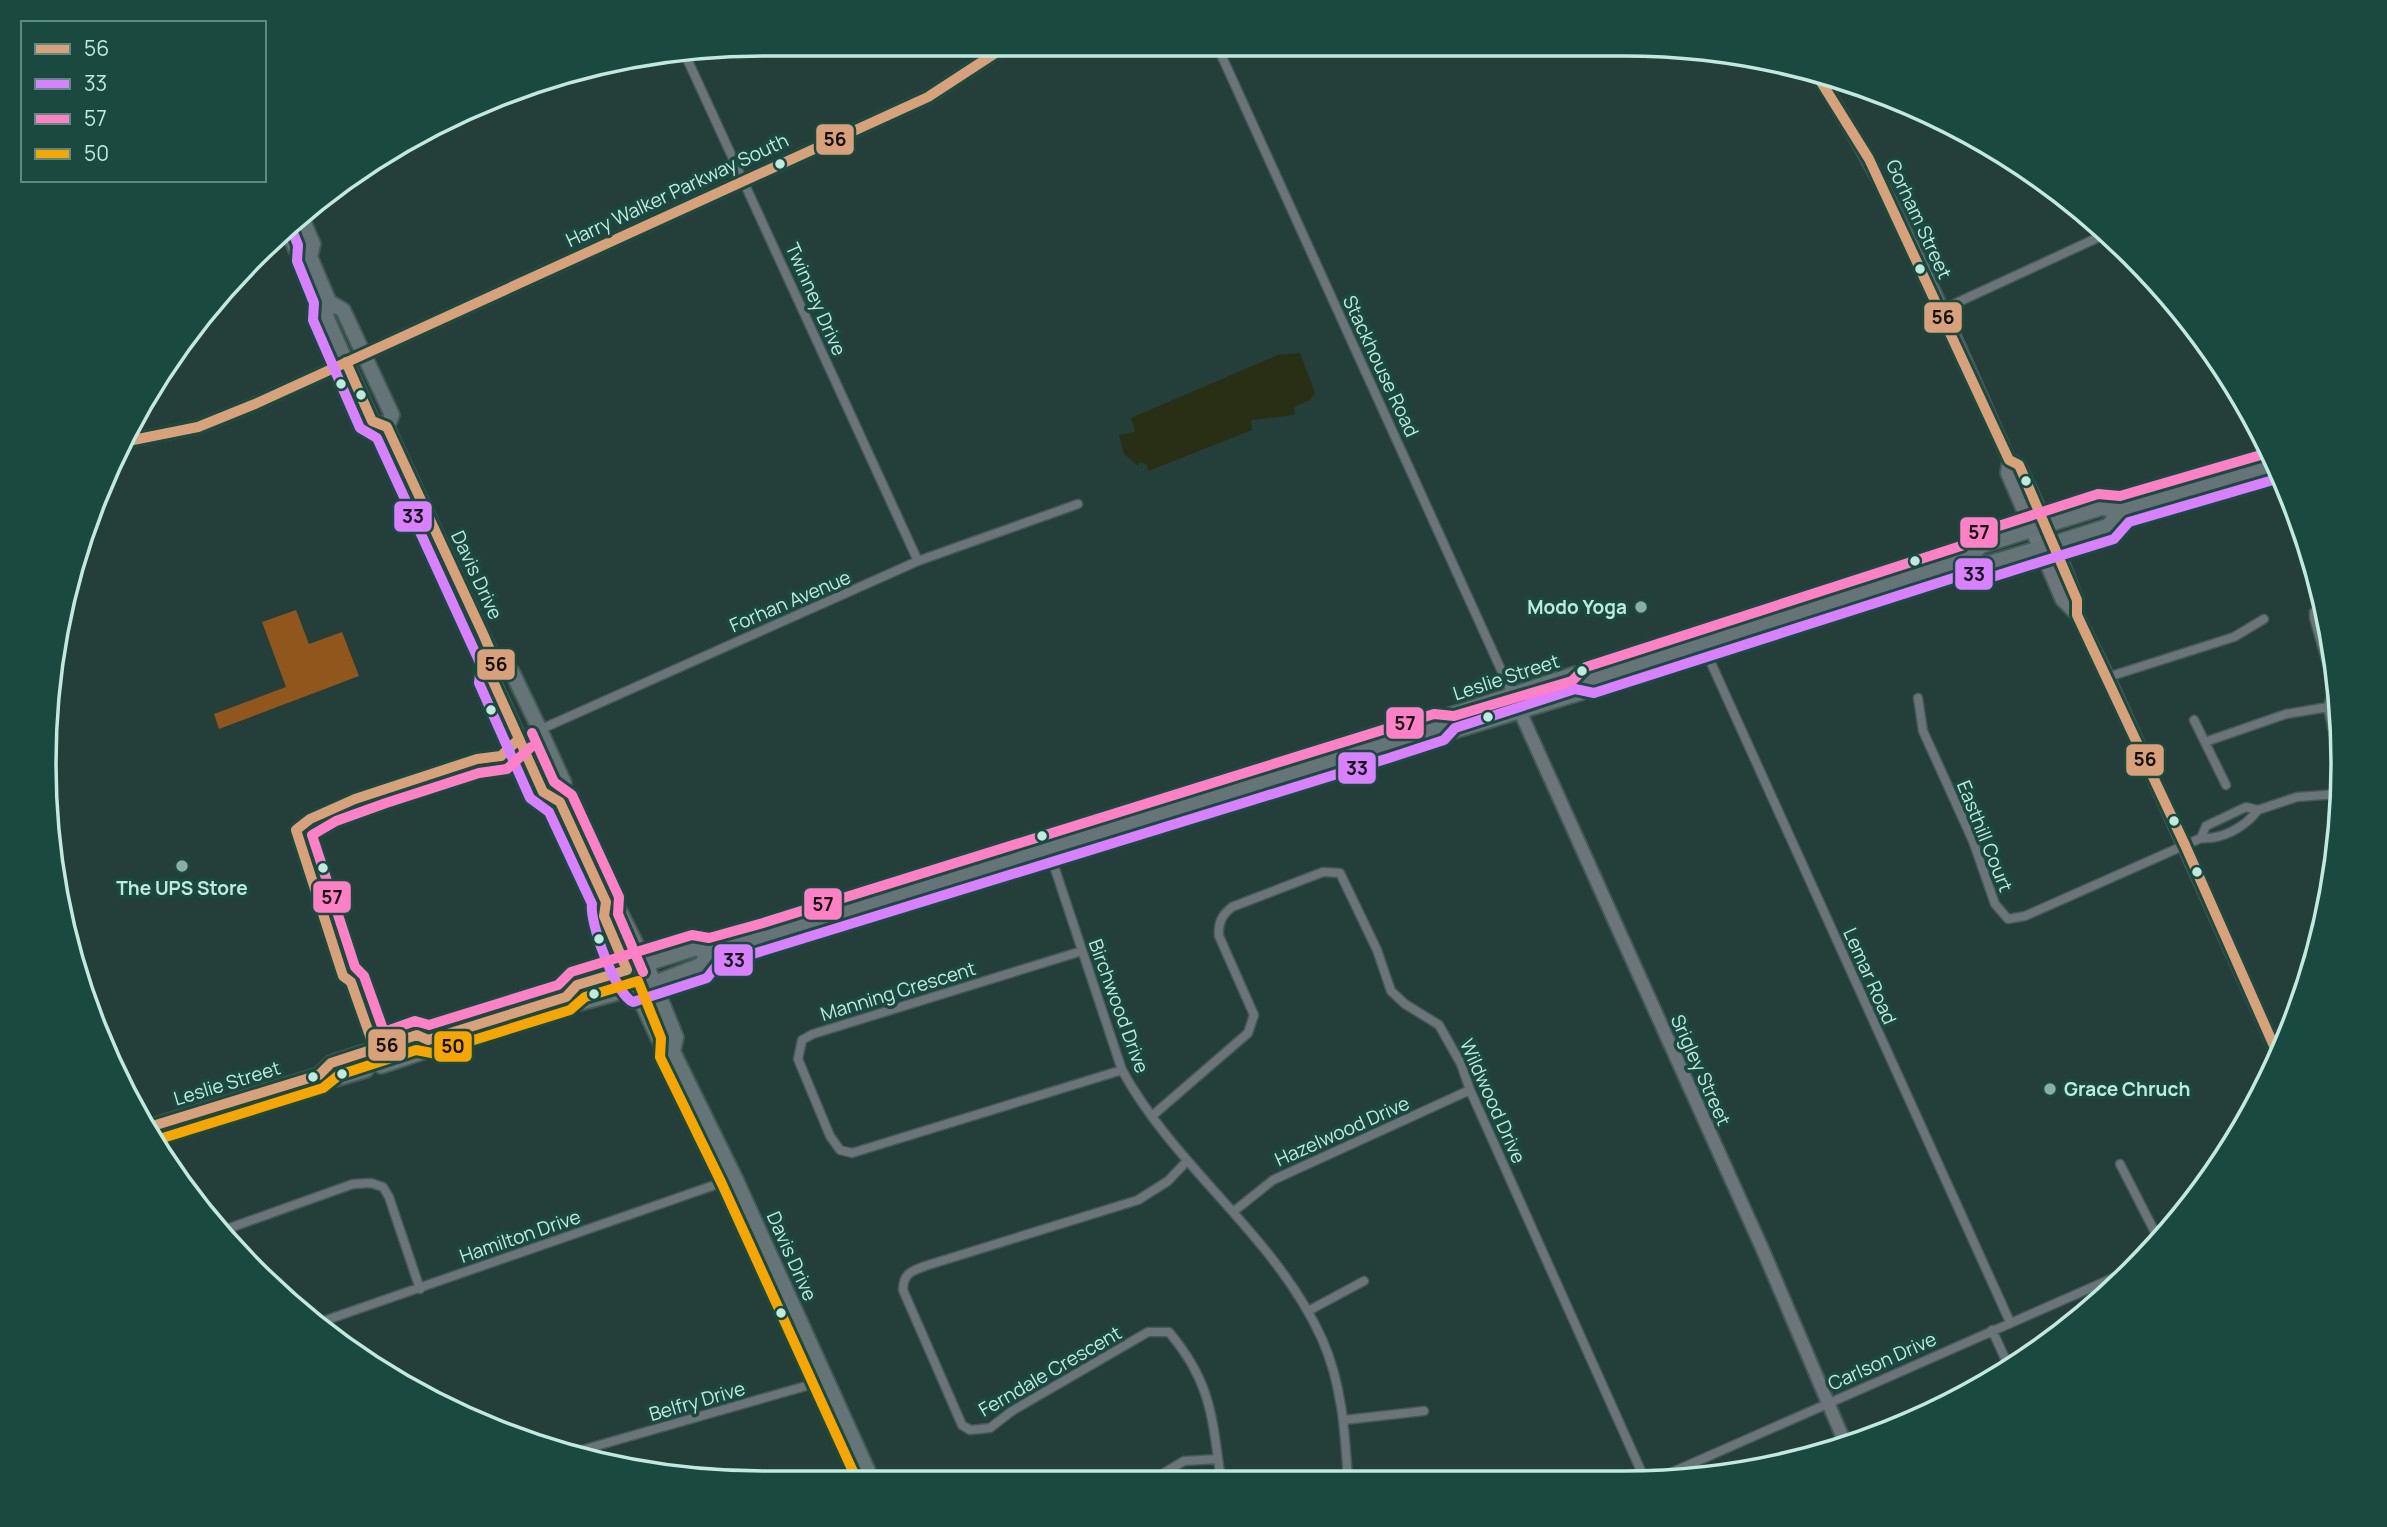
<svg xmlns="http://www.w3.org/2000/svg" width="2387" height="1527" font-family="Manrope,sans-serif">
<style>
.forest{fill:#91561c}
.water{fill:#292f14}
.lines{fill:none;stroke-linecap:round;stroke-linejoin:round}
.street-casing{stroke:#435b56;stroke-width:11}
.secondary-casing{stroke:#435b56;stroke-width:16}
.primary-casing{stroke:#435b56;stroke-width:18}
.street{stroke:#6b7478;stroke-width:8}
.secondary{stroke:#6b757a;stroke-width:12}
.primary{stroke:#657476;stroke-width:14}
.bus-1-casing{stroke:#1a4940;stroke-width:16}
.bus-2-casing{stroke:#1a4940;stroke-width:16}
.bus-3-casing{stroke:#1a4940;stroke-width:16}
.bus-4-casing{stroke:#1a4940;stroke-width:16}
.bus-1{stroke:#d9a179;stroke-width:10}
.bus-2{stroke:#d880ff;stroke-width:10}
.bus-3{stroke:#ff80c5;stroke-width:10}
.bus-4{stroke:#f7a600;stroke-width:10}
.bus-dot{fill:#c1eadf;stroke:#1a4940;stroke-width:2.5}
.poi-dot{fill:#8aaea5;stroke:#1a4940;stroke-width:2.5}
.labels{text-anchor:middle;stroke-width:7;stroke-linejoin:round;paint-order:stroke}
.street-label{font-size:19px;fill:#c1eadf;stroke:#1a4940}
.poi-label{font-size:19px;font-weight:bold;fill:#c1eadf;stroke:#1a4940;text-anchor:end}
.rim{fill:none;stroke:#c1eadf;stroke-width:3.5}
.line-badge{stroke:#1a4940;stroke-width:2.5}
.pale-badge-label{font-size:19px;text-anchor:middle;font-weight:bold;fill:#111}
</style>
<rect width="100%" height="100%" fill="#243e3a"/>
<path class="forest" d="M296,610L309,644L342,632L359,676L219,729L214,714L286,687L262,622Z"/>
<path class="water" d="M1300,353L1315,393L1310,400L1294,407L1295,415L1251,420L1252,430L1148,471L1147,465L1140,462L1138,466L1124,454L1119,435L1135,432L1131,418L1278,355Z"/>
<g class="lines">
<g class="street-casing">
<path id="street" d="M683,50L918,561
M1219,50L1513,696
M1941,310L2108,233
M2324,608L2314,612V618L2328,666L2332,693L2328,707L2340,765
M1702,643L2010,1322
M2108,677L2234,637L2264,619
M1918,698L1923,731L1973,841L1995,904L2008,919L2025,916L2201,838C2222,840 2245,827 2258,810
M2194,720L2226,785
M519,739L918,561L1078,504
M2205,742L2286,714L2328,707
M2201,838L2206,826L2246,807L2258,810L2297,797L2339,794
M1048,848L1122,1070C1176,1169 1275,1235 1322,1339C1342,1384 1345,1432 1348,1480
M1082,951L813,1034L802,1040L798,1059L830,1136L840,1150L852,1153L1122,1070
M1152,1116L1248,1033L1254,1015L1219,936C1218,922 1222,915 1232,907L1323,872L1340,873L1377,950L1391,991L1405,1004L1439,1025L1461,1064L1470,1090L1646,1482
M1187,1161L1168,1181L1138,1200L925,1266C911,1271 903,1274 903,1290L962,1425L970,1430L990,1428L1012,1411L1148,1332H1169C1212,1383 1212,1418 1221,1480
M2120,1164L2160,1242
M1233,1212L1273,1180L1470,1090
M224,1230L353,1184L371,1183L383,1187L389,1197L420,1289
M1308,1311L1364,1281
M315,1324L735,1178
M1992,1330L2009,1367
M1344,1420L1424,1411
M575,1452L827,1380
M1154,1479L1184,1461L1218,1459
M1650,1482L2129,1271"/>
</g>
<g class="secondary-casing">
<path id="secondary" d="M1818,77C1896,196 1952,330 2009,460L2007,473L2062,600L2077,615L2108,677L2278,1055
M123,442L198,427L255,404L928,97L1000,50
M2009,460L2019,465L2047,525L2031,530
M2047,546L2055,543L2077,600V615
M1513,696L1762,1248L1846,1445"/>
</g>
<g class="primary-casing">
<path id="primary" d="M300,214L313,244L310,257L329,302L326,316L372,421L387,427
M286,225L296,250L310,257
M329,302L343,310L392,415L387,427L390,434L496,664L512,672L539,728L564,783L560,802
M2047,525L2101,508L2121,510L2276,465
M2055,543L2108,526L2121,510
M1969,558L1986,564L2040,548
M496,664L492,679L543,792L560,802L606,902L604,916L635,988L661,1044L673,1051
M1438,727L1447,716L1575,674L1590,680
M606,902L618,908L646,964L676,1037L673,1051L677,1060L735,1178L871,1478
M646,964L696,948L708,953L767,936L1438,727L1454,731L1580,693L1590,680L1969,558L1981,546L2031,530
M654,983L701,965L708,953
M566,997L580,1003L635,988
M381,1066L423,1052L428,1040
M319,1075L335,1079L366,1070
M146,1128L319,1075L331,1063L417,1035L428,1040L566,997L577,985L627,970"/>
</g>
<use href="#street" class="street"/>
<use href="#secondary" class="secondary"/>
<use href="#primary" class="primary"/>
<g class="bus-1-casing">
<path id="bus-1" d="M1818,77L1869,159L2009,460L2019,465L2077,600V615L2185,845L2278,1055
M346,362L372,421L387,427L484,636L496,664L492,679L543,792L560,802L606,902L604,916L627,970
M123,442L198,427L255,404L928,97L1000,50
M296,830L310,819L355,799L477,759L501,756L519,739
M296,830L343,976L351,982L375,1050
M146,1128L319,1075L331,1063L417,1035L428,1040L566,997L577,985L627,970"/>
</g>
<g class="bus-2-casing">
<path id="bus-2" d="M289,223L298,245L297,261L314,303L313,320L360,428L377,438L481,665L479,683L530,798L549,812L592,904C589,922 616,995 633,1002L707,978L717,965L1389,758L1444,740L1455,728L1575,689L1594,693L1969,573L1989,578L2059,556L2114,539L2129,522L2280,478"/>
</g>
<g class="bus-3-casing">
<path id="bus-3" d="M532,733L554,782L572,795L619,897L618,914L643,972
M531,747L507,769L479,773L386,803L336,821L312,835L355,967L364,976L384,1032L415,1021L429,1025L558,985L571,972L692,935L709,938L763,923L1434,714L1454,716L1572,681L1586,667L1961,546L1977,533L2098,494L2120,496L2271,452"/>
</g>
<g class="bus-4-casing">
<path id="bus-4" d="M153,1141L323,1088L339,1075L416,1050L432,1053L570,1010L585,997L638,981L661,1038L660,1057L722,1184L856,1478"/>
</g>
<use href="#bus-1" class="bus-1"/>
<use href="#bus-2" class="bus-2"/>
<use href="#bus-3" class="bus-3"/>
<use href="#bus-4" class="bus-4"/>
</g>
<g class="bus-dot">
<circle cx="780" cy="164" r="6"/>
<circle cx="1920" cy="269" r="6"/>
<circle cx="341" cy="384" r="6"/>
<circle cx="361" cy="395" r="6"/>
<circle cx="2026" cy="481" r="6"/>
<circle cx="1915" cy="561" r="6"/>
<circle cx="1582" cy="671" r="6"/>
<circle cx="491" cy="710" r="6"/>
<circle cx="1488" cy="717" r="6"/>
<circle cx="2174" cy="821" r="6"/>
<circle cx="1042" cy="836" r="6"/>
<circle cx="323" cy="868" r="6"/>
<circle cx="2197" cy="872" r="6"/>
<circle cx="599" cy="939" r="6"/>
<circle cx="594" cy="994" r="6"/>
<circle cx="342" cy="1074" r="6"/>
<circle cx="313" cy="1077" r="6"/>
<circle cx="781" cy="1313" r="6"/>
</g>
<g class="poi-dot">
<circle cx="1641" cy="607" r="7"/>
<circle cx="182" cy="866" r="7"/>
<circle cx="2050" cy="1089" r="7"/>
</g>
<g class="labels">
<g class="street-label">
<text transform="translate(677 190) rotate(-25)" y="7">Harry Walker Parkway South</text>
<text transform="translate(1919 219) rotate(65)" y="7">Gorham Street</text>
<text transform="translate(816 299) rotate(66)" y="7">Twinney Drive</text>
<text transform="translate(1381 366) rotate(65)" y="7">Stackhouse Road</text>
<text transform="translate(477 575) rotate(65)" y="7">Davis Drive</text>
<text transform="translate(790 601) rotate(-23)" y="7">Forhan Avenue</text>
<text transform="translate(1506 677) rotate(-18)" y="7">Leslie Street</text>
<text transform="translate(1985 836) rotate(68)" y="7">Easthill Court</text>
<text transform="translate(1870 976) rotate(66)" y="7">Lemar Road</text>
<text transform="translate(898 991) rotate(-17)" y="7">Manning Crescent</text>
<text transform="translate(1119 1006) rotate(70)" y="7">Birchwood Drive</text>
<text transform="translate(1701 1070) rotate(66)" y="7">Srigley Street</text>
<text transform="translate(227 1083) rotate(-17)" y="7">Leslie Street</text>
<text transform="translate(1493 1101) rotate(66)" y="7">Wildwood Drive</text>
<text transform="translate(1342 1131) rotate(-24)" y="7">Hazelwood Drive</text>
<text transform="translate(520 1236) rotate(-19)" y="7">Hamilton Drive</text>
<text transform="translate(792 1256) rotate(66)" y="7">Davis Drive</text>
<text transform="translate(1882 1361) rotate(-24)" y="7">Carlson Drive</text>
<text transform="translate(1050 1371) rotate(-30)" y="7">Ferndale Crescent</text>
<text transform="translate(697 1401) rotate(-16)" y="7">Belfry Drive</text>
</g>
<g class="poi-label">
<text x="1627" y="614">Modo Yoga</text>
<text x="182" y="895" text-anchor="middle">The UPS Store</text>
<text x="2064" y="1096" text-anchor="start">Grace Chruch</text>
</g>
</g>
<path d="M0 0H2387V1527H0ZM763 56H1624A707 707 0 0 1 2331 763V764A707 707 0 0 1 1624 1471H763A707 707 0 0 1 56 764V763A707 707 0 0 1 763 56Z" fill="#1a4940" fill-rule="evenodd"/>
<path class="rim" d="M763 56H1624A707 707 0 0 1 2331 763V764A707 707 0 0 1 1624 1471H763A707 707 0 0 1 56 764V763A707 707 0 0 1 763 56Z"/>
<g class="line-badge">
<rect x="815" y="123" width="40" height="33" rx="7" fill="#d9a179"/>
<rect x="1923" y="301" width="40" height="33" rx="7" fill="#d9a179"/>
<rect x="393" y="500" width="40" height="33" rx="7" fill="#d880ff"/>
<rect x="1959" y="516" width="40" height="33" rx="7" fill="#ff80c5"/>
<rect x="1954" y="557" width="40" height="34" rx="7" fill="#d880ff"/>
<rect x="476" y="648" width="40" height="33" rx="7" fill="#d9a179"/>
<rect x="1385" y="706" width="40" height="34" rx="7" fill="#ff80c5"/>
<rect x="2125" y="743" width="40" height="34" rx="7" fill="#d9a179"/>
<rect x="1337" y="751" width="40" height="34" rx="7" fill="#d880ff"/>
<rect x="312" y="880" width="40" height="34" rx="7" fill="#ff80c5"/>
<rect x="803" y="887" width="40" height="34" rx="7" fill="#ff80c5"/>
<rect x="713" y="943" width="41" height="34" rx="7" fill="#d880ff"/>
<rect x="367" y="1028" width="40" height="34" rx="7" fill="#d9a179"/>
<rect x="433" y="1030" width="40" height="33" rx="7" fill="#f7a600"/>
</g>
<g class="pale-badge-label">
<text x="835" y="146">56</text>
<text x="1943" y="324">56</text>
<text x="413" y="523">33</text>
<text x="1979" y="539">57</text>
<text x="1974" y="581">33</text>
<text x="496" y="671">56</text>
<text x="1405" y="730">57</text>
<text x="2145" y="766">56</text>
<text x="1357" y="775">33</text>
<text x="332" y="904">57</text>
<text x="823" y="911">57</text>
<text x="734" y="967">33</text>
<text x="387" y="1052">56</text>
<text x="453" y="1053">50</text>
</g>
<rect x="21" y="21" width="245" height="161" fill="#1a4940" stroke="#5d8980" stroke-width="2"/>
<rect x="35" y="44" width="35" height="10" fill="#d9a179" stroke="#5d8980" stroke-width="2"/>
<text x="84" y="56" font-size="21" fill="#c1eadf">56</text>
<rect x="35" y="79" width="35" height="10" fill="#d880ff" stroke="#5d8980" stroke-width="2"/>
<text x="84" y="91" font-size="21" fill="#c1eadf">33</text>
<rect x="35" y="114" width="35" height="10" fill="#ff80c5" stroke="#5d8980" stroke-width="2"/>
<text x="84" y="126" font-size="21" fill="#c1eadf">57</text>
<rect x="35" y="149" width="35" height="10" fill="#f7a600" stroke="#5d8980" stroke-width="2"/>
<text x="84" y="161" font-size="21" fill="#c1eadf">50</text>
</svg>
